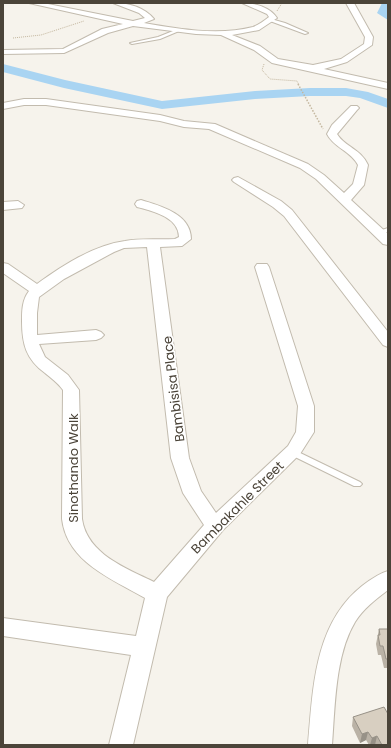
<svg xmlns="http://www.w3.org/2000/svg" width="391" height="748" font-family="Poppins,sans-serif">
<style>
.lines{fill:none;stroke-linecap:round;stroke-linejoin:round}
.river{fill:#a9d4f2;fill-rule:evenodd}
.service-casing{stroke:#c2bbae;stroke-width:2}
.minor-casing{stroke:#c2bbae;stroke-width:2}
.path-far1{stroke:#c4b79f;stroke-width:1;stroke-dasharray:1 1;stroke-linecap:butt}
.path{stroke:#c4b79f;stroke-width:1.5;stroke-dasharray:1.5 1.5;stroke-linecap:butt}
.service{fill:#fff;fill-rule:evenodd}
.minor{fill:#fff;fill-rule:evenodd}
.wall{fill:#bab2a6}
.shaded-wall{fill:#979187}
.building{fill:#d8cfc1;stroke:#979187}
.labels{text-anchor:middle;stroke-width:3.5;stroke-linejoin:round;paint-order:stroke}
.street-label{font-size:13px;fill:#4b4439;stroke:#fff}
</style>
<rect width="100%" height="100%" fill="#f6f3ec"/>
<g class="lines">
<path class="river" d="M382,3H388V20L377,13Z
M3,64L65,80L162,101L255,91L310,88H346L368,92L388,99V108L360,98L346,96H310L255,99L162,109L64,88L3,72Z"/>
<g class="service-casing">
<path id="service" d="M271,19L285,23L308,33L305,34L270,21Z
M178,29L179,31L160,39L132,44L130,43L158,37Z
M388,228V232L379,234L376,232Z
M292,449L360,482L362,484L360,486H354L289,454L288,452L289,450Z"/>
</g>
<g class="minor-casing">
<path id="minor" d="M29,3H43L133,21L145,18L139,13L113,3C129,3 144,7 154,19L144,23C178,29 218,36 253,27C258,25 264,21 269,17L267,14L242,3C255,3 270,7 277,18L259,30L232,35L260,46L278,59L313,65L341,59L364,44L365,37L346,3H354L373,37L372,45L347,62L324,69L388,83V89L272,63L254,50L221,35L196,34L133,26L108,33L64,53L3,54V50L63,49L102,29L123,24Z
M24,99H46L160,115L184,121L215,124L308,164L324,175L344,193L353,184L358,165C351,151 334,148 327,134L332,125L351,106H357L359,108L357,110L337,134C345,147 361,149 368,165L364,185L351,200L388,234V245L383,244L316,179L300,168L209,129L184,127L160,121L46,105H24L3,109V103Z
M238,177L281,201L292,210L388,332V347L383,345L284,216L273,207L234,182L232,180L234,178Z
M141,200C161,206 191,214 191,239L182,246L160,247L189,458L201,491L216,513L288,446L296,432L298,406L255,267L257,264H267L269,267L314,406V432L300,454L223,530L167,597L133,745H109L131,655L3,636V618L136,636L145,598C112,579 67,562 62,519L63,390C58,383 51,378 45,373C26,359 22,344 22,321C22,311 22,300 29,291L3,273V263L8,264L37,284C62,266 94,245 125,241C141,238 158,240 175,239L179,237C179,217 152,211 137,207L135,204L137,201ZM147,247L171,458L183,493L204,525L154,582C126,568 87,554 82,519L79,390L68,375L45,357L39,344L96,340L101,338L104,335L101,332L96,330L37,335V313L39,297L64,279L114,252L124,248Z
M18,201L24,205L22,208L3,210V202Z
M388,571V590C376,599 363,609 355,622C335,655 335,707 332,745H308C313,689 314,624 362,586C370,580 378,574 388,571Z"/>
</g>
<path class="path-far1" d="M277,11L282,3
M13,38L41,35L84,21
M264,64L262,70L270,79L297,81L299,85"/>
<path class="path" d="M298,84L323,129"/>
<use href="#service" class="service"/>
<use href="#minor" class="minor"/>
</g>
<path class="wall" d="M379,629H388V668H384L381,655H378L376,644Z
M353,717L388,745H369L366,740L360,743L352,726Z"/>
<path class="shaded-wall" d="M368,732L366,740L360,743L362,734Z
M377,736L375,745H370L372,738Z"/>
<path class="building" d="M379,629H388V659H386L383,646H380L378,635H380Z
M384,707L388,714V745H382L377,736L372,738L368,732L362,734L353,717Z"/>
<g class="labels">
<g class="street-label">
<text transform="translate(173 389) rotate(-97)" y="5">Bambisisa Place</text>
<text transform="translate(73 468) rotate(-90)" y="5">Sinothando Walk</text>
<text transform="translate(237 507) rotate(-45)" y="5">Bambakahle Street</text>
</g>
</g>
<rect width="391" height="748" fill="none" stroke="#4b4439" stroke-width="8"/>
</svg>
